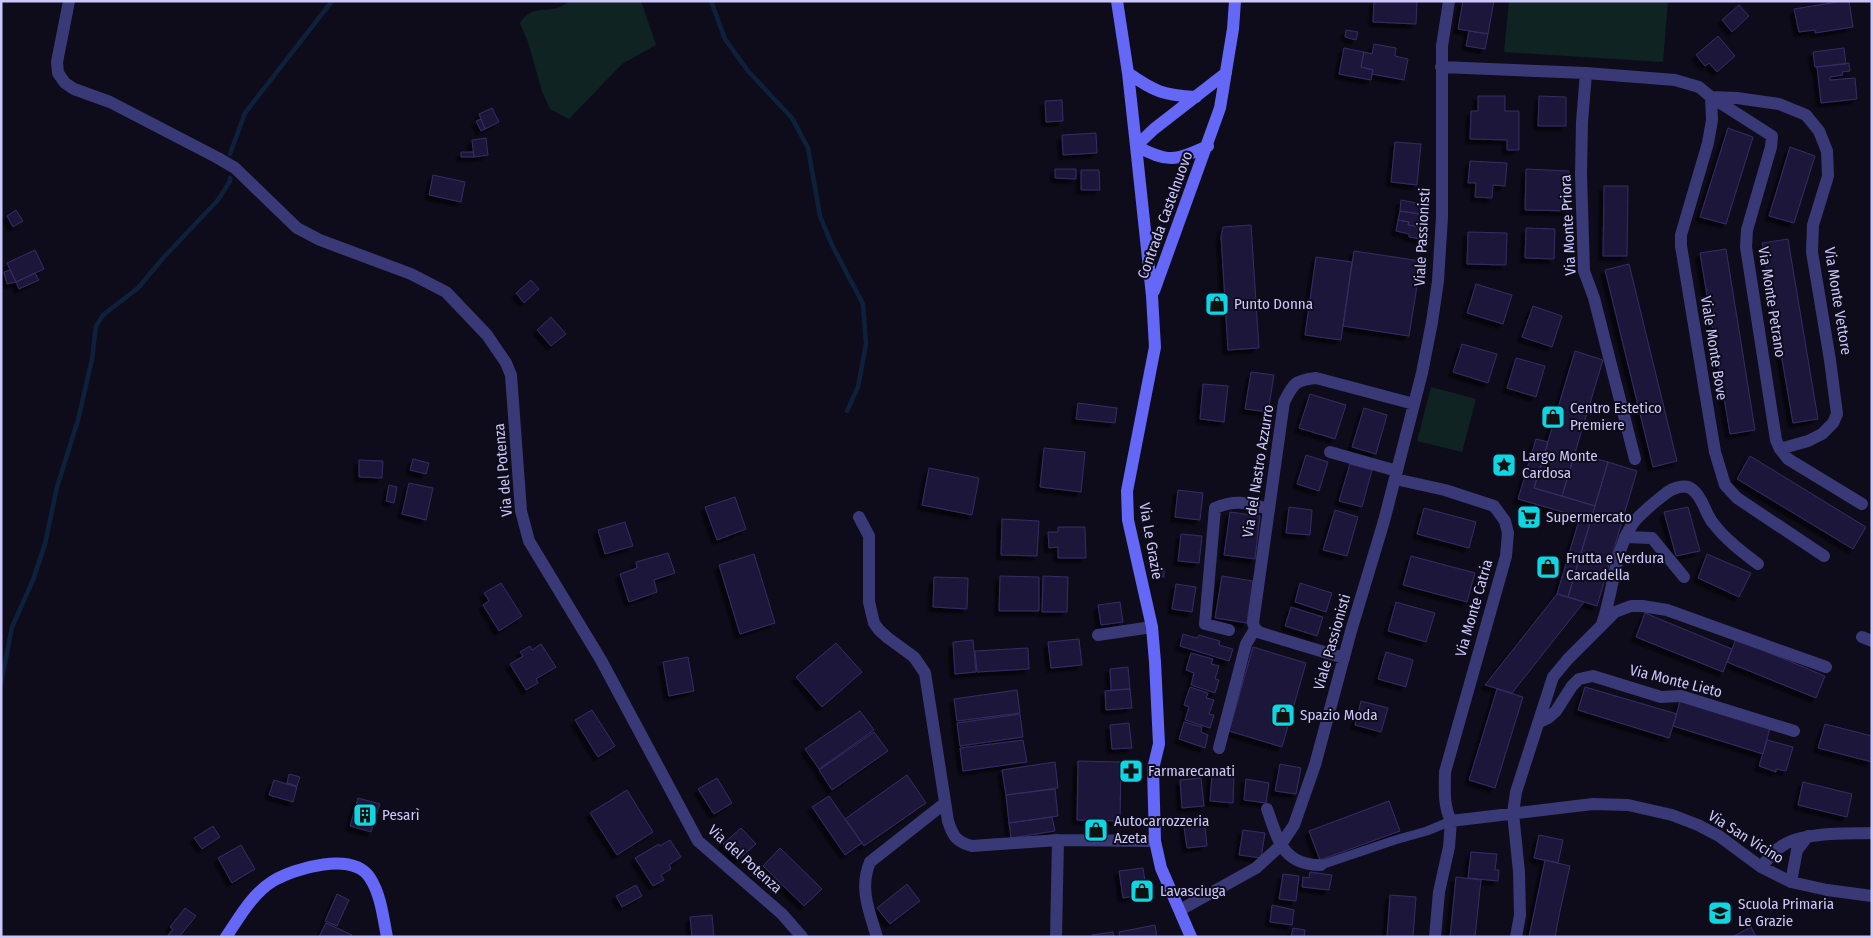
<svg xmlns="http://www.w3.org/2000/svg" width="1873" height="938" font-family="'Fira Sans Condensed',sans-serif">
<style>
.green{fill:#0f2422}
.lines{fill:none;stroke-linecap:round;stroke-linejoin:round}
.stream{stroke:#0e213c;stroke-width:4.5}
.building{fill:#1e193a;stroke:#352c64;filter:url(#shadow)}
.pedestrian{stroke:#393977;stroke-width:9}
.minor{stroke:#393977;stroke-width:12}
.secondary{stroke:#6567f6;stroke-width:12}
.labels{text-anchor:middle;stroke-width:4;stroke-linejoin:round;paint-order:stroke}
.street-label{font-size:15px;fill:#ccc8fc;stroke:#0e0c1a}
.poi-label{font-size:15px;fill:#ccc8fc;stroke:#0e0c1a;text-anchor:start}
</style>
<defs>
<filter id="shadow"><feDropShadow dx="-4.5" dy="4.5" stdDeviation="1" flood-color="#0009"/></filter>
</defs>
<rect width="100%" height="100%" fill="#0e0c1a"/>
<path class="green" d="M569,1H641L656,45L622,64L569,119L550,109L542,91L528,42L520,23C534,0 551,18 569,1Z
M1509,1H1668L1663,62L1504,52Z
M1431,387L1476,399L1462,452L1417,441Z"/>
<g class="lines">
<path class="stream" d="M711,1L725,39L748,71L792,118L808,148L820,216L832,245L863,304L866,344L858,387L847,411
M230,154L245,113L332,1
M1,683L12,627L33,580L45,544L57,487L78,420L92,359L96,326L103,315L138,288L164,257L218,200L230,181V178"/>
</g>
<path class="building" d="M1374,1H1417L1416,24L1373,22Z
M1463,1H1494L1488,34L1458,29Z
M1843,1H1849L1853,27L1815,33V30L1799,32L1794,9Z
M1739,5L1749,16L1732,32L1722,20Z
M1346,30L1358,32L1356,40L1345,37Z
M1469,31L1488,34L1485,49L1466,46Z
M1718,36L1735,56L1717,72L1709,63L1705,66L1696,55Z
M1374,44L1396,48L1395,56L1408,59L1404,80L1372,74L1373,70L1361,67L1364,52L1372,54Z
M1344,48L1364,52L1361,67L1373,70L1371,80L1339,74Z
M1844,48L1846,64L1815,67L1813,52Z
M1849,63L1850,71L1842,72L1843,75L1830,77V80L1855,78L1857,99L1821,103L1817,67Z
M1478,96H1505V111H1519V150H1507V140L1470,139L1471,111H1478Z
M1539,96L1566,97V126H1538Z
M1062,100L1063,121L1046,122L1045,101Z
M492,108L499,122L485,129L479,114Z
M481,119L485,129L481,131L476,121Z
M1728,128L1753,137L1726,224L1700,217Z
M1096,133L1097,153L1063,155L1062,135Z
M486,138L488,155L474,157L472,140Z
M1395,142L1421,144L1417,185L1391,182Z
M1790,147L1815,156L1794,223L1769,216Z
M461,152H473L474,157H461Z
M1470,161L1507,163L1505,186L1493,185L1492,198L1475,197L1476,183H1468Z
M1055,169H1076V179L1055,178Z
M1526,169L1569,171L1568,211L1525,210Z
M1081,170H1099L1100,190H1081Z
M433,175L465,182L461,202L429,195Z
M1604,186H1628L1627,256H1603Z
M1401,200L1427,205L1426,215L1400,211Z
M16,210L23,221L13,227L7,216Z
M1400,211L1426,215L1423,227L1408,225L1409,222L1398,220Z
M1398,220L1409,222L1408,225L1423,227L1421,239L1409,237V234L1396,231Z
M1251,225L1259,348L1228,350L1221,236L1223,227Z
M1526,228L1555,229L1554,259L1525,258Z
M1468,232L1507,233L1506,265L1467,264Z
M1788,239L1818,419L1793,423L1762,243Z
M1726,249L1755,430L1730,434L1700,253Z
M35,250L44,269L16,282L7,263Z
M1354,251L1421,261L1409,336L1343,326Z
M1316,257L1352,262L1341,340L1305,335Z
M1629,264L1677,461L1653,467L1605,270Z
M10,270L16,282L7,284L4,272Z
M35,273L39,280L19,289L16,282Z
M531,280L539,289L524,303L516,293Z
M1476,284L1512,295L1503,324L1467,313Z
M1533,306L1562,316L1552,347L1522,337Z
M551,317L566,334L551,346L537,330Z
M1462,344L1497,354L1488,383L1453,372Z
M1575,351L1603,360L1562,496L1534,488Z
M1516,358L1545,366L1536,397L1507,388Z
M1251,372L1274,375L1268,412L1245,409Z
M1203,384L1228,386L1224,422L1200,419Z
M1310,394L1346,405L1335,439L1299,428Z
M1078,403L1117,408L1115,423L1076,419Z
M1364,408L1387,415L1376,454L1352,447Z
M1536,439L1548,442L1534,488L1595,506L1568,597L1557,594L1580,517L1518,499Z
M1044,448L1085,452L1081,492L1040,487Z
M1575,453L1608,462L1595,506L1562,496Z
M1306,455L1328,462L1319,491L1297,484Z
M1750,456L1866,527L1853,549L1737,479Z
M413,459L429,463L426,474L410,470Z
M359,460L383,461L382,478L359,477Z
M1608,462L1637,471L1597,606L1568,597Z
M1350,464L1372,470L1362,507L1339,501Z
M929,468L979,478L972,515L922,505Z
M409,483L433,488L426,520L402,514Z
M389,485L397,487L394,503L386,501Z
M1178,490L1203,493L1200,520L1175,517Z
M735,497L746,529L717,540L705,507Z
M1289,507L1312,510L1310,535L1286,533Z
M1688,507L1700,551L1676,556L1664,512Z
M1424,508L1476,522L1469,548L1417,534Z
M1335,510L1358,517L1347,556L1323,550Z
M1230,512L1260,516L1255,559L1224,555Z
M1002,519L1039,521L1037,556L1001,555Z
M625,522L633,546L605,554L598,530Z
M1058,527H1085L1086,558H1058V547L1049,548L1048,532H1058Z
M1181,534L1202,536L1199,563L1178,561Z
M668,553L675,573L654,580L657,592L629,602L620,574L637,568L636,562Z
M754,554L775,623L740,634L719,565Z
M1707,554L1751,573L1739,597L1698,578Z
M1411,556L1475,573L1467,602L1403,585Z
M1164,568V577H1157L1156,569Z
M1000,576L1039,577V611H999Z
M1043,576L1068,577L1067,612H1042Z
M1222,576L1253,581L1247,623L1215,618Z
M934,577L968,578L967,609L933,607Z
M501,583L522,616L499,631L483,605L489,601L484,593Z
M1300,583L1332,593L1326,612L1295,602Z
M1176,584L1196,587L1192,612L1172,609Z
M1557,594L1584,602L1512,693L1485,685Z
M1120,602L1123,622L1101,625L1098,605Z
M1396,602L1435,613L1426,642L1388,631Z
M1291,607L1323,617L1317,636L1285,626Z
M1645,613L1732,649L1723,672L1636,637Z
M1183,634L1197,638L1199,635L1220,641L1219,645L1233,649L1229,661L1180,646Z
M1079,639L1082,665L1051,668L1048,642Z
M1736,639L1825,676L1816,698L1727,662Z
M973,640L976,672L955,674L953,642Z
M836,643L862,672L822,707L796,677Z
M541,644L556,667L536,679L538,683L526,690L510,664L523,656L520,652L530,646L532,650Z
M1253,647L1306,663L1282,747L1229,731Z
M1028,648L1029,669L977,672L975,651Z
M1386,652L1413,660L1406,687L1378,679Z
M1191,653L1213,659L1211,664L1219,666L1215,679L1219,680L1215,693L1191,685L1194,673L1186,670Z
M688,657L694,691L669,696L663,662Z
M1128,667L1130,689L1111,690L1110,669Z
M1190,687L1208,693L1206,698L1214,700L1209,714L1214,715L1210,728L1185,720L1189,707L1184,705Z
M1585,687L1677,714L1669,738L1578,710Z
M1130,689L1132,708L1106,710L1105,691Z
M1497,689L1523,697L1495,788L1469,780Z
M1017,690L1020,713L957,721L954,699Z
M1361,701L1388,708L1381,732L1355,725Z
M1680,701L1770,728L1763,754L1673,726Z
M592,710L615,746L598,757L575,720Z
M860,711L874,730L819,769L805,749Z
M1020,714L1023,737L960,746L957,723Z
M1184,722L1202,727L1201,732L1208,735L1205,748L1179,739Z
M1129,723L1132,748L1112,749L1110,725Z
M1825,724L1872,736V762L1818,748Z
M874,732L888,751L832,790L819,770Z
M1023,740L1027,762L963,771L960,748Z
M1767,740L1793,747L1786,771L1776,769V772L1759,766Z
M1078,761L1121,762L1120,821L1077,820Z
M1055,762L1058,788L1006,795L1002,770Z
M1280,764L1301,768L1296,794L1275,791Z
M289,774L300,777L297,786L287,783Z
M1212,774L1234,776L1233,803L1210,801Z
M907,775L926,803L864,846L845,819Z
M717,778L732,803L714,814L698,789Z
M1201,778L1204,806L1182,808L1180,780Z
M1246,779L1269,783L1266,803L1244,800Z
M274,780L297,787L293,802L269,795Z
M1803,782L1852,794L1847,817L1798,805Z
M1055,789L1058,816L1009,823L1006,795Z
M627,790L653,832L617,855L590,813Z
M829,796L862,843L845,855L812,807Z
M358,798L380,804L371,832L350,826Z
M1389,801L1400,831L1320,860L1309,831Z
M1052,817L1055,831L1011,838L1009,823Z
M1204,817L1207,846L1187,848L1183,820Z
M213,826L220,837L202,849L194,838Z
M741,828L756,844L738,860L723,844Z
M1243,830L1265,833L1261,858L1239,855Z
M1539,835L1563,840L1558,863L1534,858Z
M670,840L681,857L669,865L671,869L661,875L664,880L653,886L635,858L659,844L660,846Z
M241,845L255,869L232,883L218,858Z
M780,848L822,889L804,906L763,866Z
M1471,852L1497,854L1495,870H1499L1498,881L1468,878Z
M1545,860L1570,866L1560,911L1555,937H1529Z
M1143,868L1147,894L1123,898L1119,871Z
M1310,872L1332,875L1329,890L1302,887L1303,877L1309,878Z
M1283,874L1299,876L1296,901L1279,899Z
M1456,877L1481,880L1475,937H1450Z
M907,884L920,901L890,924L877,908Z
M636,885L642,896L622,907L616,896Z
M337,894L349,900L337,926L325,921Z
M1390,895L1416,897L1413,937H1387Z
M1272,905L1294,910L1292,925L1270,922Z
M185,908L196,916L179,937H167L173,929L170,927Z
M712,915L714,937H692L690,917Z
M326,923L352,935L351,937H319Z
M1155,925L1157,937H1120L1119,932Z
M1751,927L1756,937H1732Z
M1293,928L1305,930L1304,937H1291Z
M1113,932L1114,937H1093L1092,935Z"/>
<g class="lines">
<path class="pedestrian" d="M1321,865L1395,840L1427,831L1451,821"/>
<path class="minor" d="M69,1L57,62L58,73L65,83L74,89L110,102L218,158L235,168L297,228L320,240L411,274L446,292L487,335L506,363L511,375L521,511L529,541L601,660L698,841L782,914L802,937
M1441,67L1586,73L1675,80L1699,87L1711,97L1772,136L1771,147L1747,230L1746,247L1776,440L1780,449L1788,459L1862,504
M1586,73L1582,122L1581,174L1584,271L1594,298L1635,459
M1711,97L1712,120L1708,143L1681,235V246L1715,452L1725,485L1737,498L1824,556
M1711,97L1737,98L1779,104L1806,115L1819,131L1827,151L1828,176L1813,225L1812,252L1830,360L1837,414L1833,423L1822,434L1808,441L1780,449
M1330,452L1397,471
M1395,479L1445,490L1494,506L1505,521L1508,533L1506,556L1445,772C1445,789 1443,805 1451,821
M859,517L869,536V602L874,623L879,630L888,638L914,657L925,673L948,821C953,837 957,842 972,846L1058,840L1155,841
M1625,537L1652,538L1684,577
M1602,624C1613,593 1615,547 1634,522C1643,511 1655,502 1665,494C1672,488 1686,483 1693,490C1703,498 1705,513 1713,523C1725,539 1742,552 1758,564
M1229,630L1205,624L1215,508C1236,499 1247,503 1268,509
M1098,635L1152,627
M1862,637L1872,641
M1344,658L1261,633L1255,629L1253,623L1284,402C1293,384 1295,380 1316,378L1414,404
M1538,723L1548,718L1556,711L1572,686L1579,679L1593,676L1661,697L1681,696L1794,731
M1219,748L1246,644L1255,629
M1267,809C1278,839 1282,865 1321,865
M1451,821L1593,804L1628,805L1672,815L1698,825L1719,836L1761,867L1791,882L1827,890L1872,896
M1761,867C1769,858 1776,848 1787,843C1809,832 1847,834 1872,833
M1791,882L1797,850L1808,836
M1180,910L1256,868L1280,846L1294,825L1315,765L1351,631L1384,521L1422,373L1432,322L1438,281L1442,217V46L1449,1
M877,937C869,911 859,888 870,862L945,803
M1056,937L1058,840
M1435,937L1439,892L1449,847L1451,821
M1516,937L1520,915L1519,872L1513,813L1516,792L1553,677L1568,659L1615,612L1631,606H1642L1667,610L1826,667"/>
<path class="secondary" d="M1117,1L1128,73L1136,146L1152,296L1155,347L1127,491L1128,520L1152,627L1155,662L1159,744L1153,769L1155,841L1161,868L1191,937
M1128,73C1155,92 1163,95 1196,97
M1136,146L1154,129L1226,73
M1136,146C1169,163 1174,161 1208,146
M1154,291L1220,108L1233,29L1235,1
M226,937C239,918 252,894 273,881C295,868 353,851 370,878C381,895 383,917 387,937"/>
</g>
<defs>
<g id="shop-square" transform="scale(1.25)"><rect x="-9" y="-9" width="18" height="18" rx="4" fill="#0ed6e2" stroke="#0e0c1a"/><path d="M-5-2.5h2.3a2.7 3.5 0 0 1 5.4 0H5L5.5 6h-11ZM-1.5-2.5h3a1.5 2.3 0 0 0-3 0Z" fill="#111"/></g>
<g id="sight-square" transform="scale(1.25)"><rect x="-9" y="-9" width="18" height="18" rx="4" fill="#0ed6e2" stroke="#0e0c1a"/><path d="M0-6L1.8-2.2L6-1.7L2.9 1.2L3.7 5.4L0 3.3L-3.7 5.4L-2.9 1.2L-6-1.7L-1.8-2.2Z" fill="#111"/></g>
<g id="supermarket-square" transform="scale(1.25)"><rect x="-9" y="-9" width="18" height="18" rx="4" fill="#0ed6e2" stroke="#0e0c1a"/><path d="M-6-5.5h2.5l.6 2H6L4.5 2H-2.5L-4.4-4H-6ZM-1.5 3.2a1.3 1.3 0 1 0 .1 0ZM3 3.2a1.3 1.3 0 1 0 .1 0Z" fill="#111"/></g>
<g id="pharmacy-square" transform="scale(1.25)"><rect x="-9" y="-9" width="18" height="18" rx="4" fill="#0ed6e2" stroke="#0e0c1a"/><path d="M-2-6h4v4h4v4h-4v4h-4v-4h-4v-4h4Z" fill="#111"/></g>
<g id="building-square" transform="scale(1.25)"><rect x="-9" y="-9" width="18" height="18" rx="4" fill="#0ed6e2" stroke="#0e0c1a"/><path d="M-4-6H4V6H1V3H-1V6H-4ZM-2.5-4.3h1.7v1.8h-1.7ZM.8-4.3h1.7v1.8H.8ZM-2.5-1h1.7V.8h-1.7ZM.8-1h1.7V.8H.8Z" fill="#111"/></g>
<g id="school-square" transform="scale(1.25)"><rect x="-9" y="-9" width="18" height="18" rx="4" fill="#0ed6e2" stroke="#0e0c1a"/><path d="M0-5L7-2L0 1L-7-2ZM-4 1L0 2.5L4 1V4Q0 6-4 4Z" fill="#111"/></g>
</defs>
<g fill-rule="evenodd">
<use href="#shop-square" x="1217" y="304"/>
<use href="#shop-square" x="1553" y="417"/>
<use href="#sight-square" x="1504" y="465"/>
<use href="#supermarket-square" x="1529" y="517"/>
<use href="#shop-square" x="1548" y="567"/>
<use href="#shop-square" x="1283" y="715"/>
<use href="#pharmacy-square" x="1131" y="771"/>
<use href="#building-square" x="365" y="815"/>
<use href="#shop-square" x="1096" y="830"/>
<use href="#shop-square" x="1142" y="891"/>
<use href="#school-square" x="1720" y="913"/>
</g>
<g class="labels">
<g class="street-label">
<text transform="translate(1165 215) rotate(-70)" y="5">Contrada Castelnuovo</text>
<text transform="translate(1568 225) rotate(-93)" y="5">Via Monte Priora</text>
<text transform="translate(1422 237) rotate(-87)" y="5">Viale Passionisti</text>
<text transform="translate(1838 301) rotate(81)" y="5">Via Monte Vettore</text>
<text transform="translate(1772 302) rotate(81)" y="5">Via Monte Petrano</text>
<text transform="translate(1714 348) rotate(81)" y="5">Viale Monte Bove</text>
<text transform="translate(503 470) rotate(-95)" y="5">Via del Potenza</text>
<text transform="translate(1258 471) rotate(-81)" y="5">Via del Nastro Azzurro</text>
<text transform="translate(1151 541) rotate(80)" y="5">Via Le Grazie</text>
<text transform="translate(1474 608) rotate(-74)" y="5">Via Monte Catria</text>
<text transform="translate(1332 642) rotate(-74)" y="5">Viale Passionisti</text>
<text transform="translate(1676 681) rotate(14)" y="5">Via Monte Lieto</text>
<text transform="translate(1746 837) rotate(32)" y="5">Via San Vicino</text>
<text transform="translate(745 859) rotate(42)" y="5">Via del Potenza</text>
</g>
<g class="poi-label">
<text x="1234" y="309">Punto Donna</text>
<text x="1570" y="413">Centro Estetico<tspan x="1570" dy="17">Premiere</tspan></text>
<text x="1522" y="461">Largo Monte<tspan x="1522" dy="17">Cardosa</tspan></text>
<text x="1546" y="522">Supermercato</text>
<text x="1566" y="563">Frutta e Verdura<tspan x="1566" dy="17">Carcadella</tspan></text>
<text x="1300" y="720">Spazio Moda</text>
<text x="1148" y="776">Farmarecanati</text>
<text x="382" y="820">Pesarì</text>
<text x="1114" y="826">Autocarrozzeria<tspan x="1114" dy="17">Azeta</tspan></text>
<text x="1160" y="896">Lavasciuga</text>
<text x="1738" y="909">Scuola Primaria<tspan x="1738" dy="17">Le Grazie</tspan></text>
</g>
</g>
<rect width="1873" height="938" fill="none" stroke="#ccc8fc" stroke-width="5"/>
</svg>
